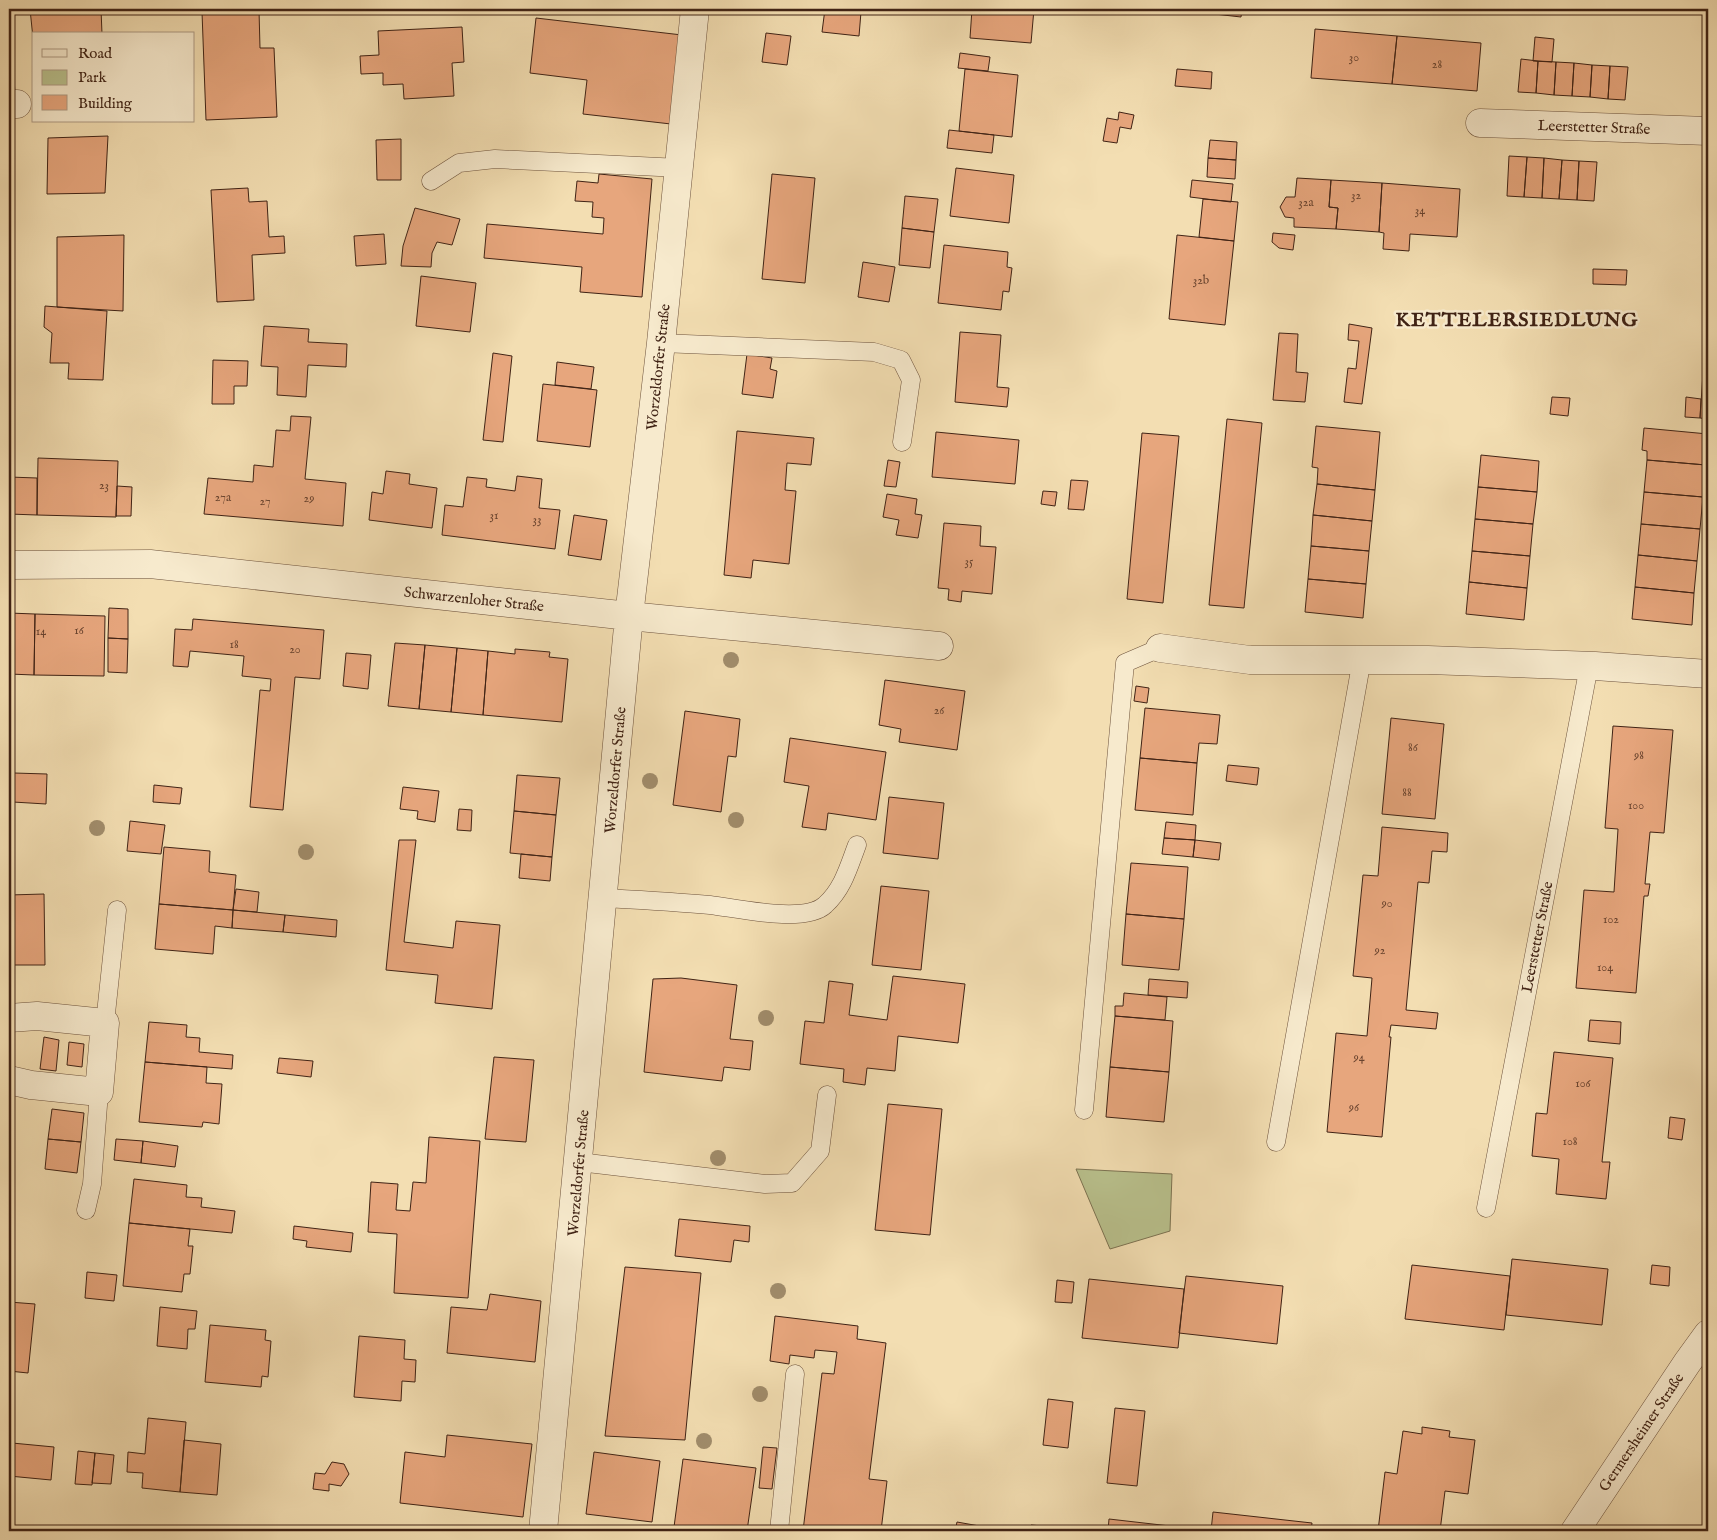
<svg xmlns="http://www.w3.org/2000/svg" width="1717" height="1540" font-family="'IM FELL English',serif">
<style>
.green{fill:#b9c18d;stroke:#7c7251}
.building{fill:#e7a67d;stroke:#402315}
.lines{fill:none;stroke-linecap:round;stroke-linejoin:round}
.service-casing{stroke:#6d523c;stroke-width:19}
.minor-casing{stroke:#6d523c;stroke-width:29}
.service{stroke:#f7eacd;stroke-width:18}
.minor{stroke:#f7eacd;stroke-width:28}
.tree{fill:#a18d6c}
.labels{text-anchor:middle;stroke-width:5;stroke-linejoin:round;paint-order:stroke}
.number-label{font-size:12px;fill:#6a442f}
.street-label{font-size:15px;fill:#402315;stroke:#f7eacd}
.district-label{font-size:20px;font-weight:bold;letter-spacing:1px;fill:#402315;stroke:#f7eacd}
</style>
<rect width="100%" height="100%" fill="#f3deb2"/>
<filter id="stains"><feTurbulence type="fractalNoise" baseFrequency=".004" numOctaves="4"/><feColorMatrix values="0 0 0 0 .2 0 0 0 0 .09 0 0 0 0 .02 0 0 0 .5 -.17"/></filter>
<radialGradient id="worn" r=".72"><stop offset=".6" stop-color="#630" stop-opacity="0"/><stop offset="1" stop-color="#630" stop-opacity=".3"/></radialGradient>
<path class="green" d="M9,33L15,91L9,92Z
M1076,1169L1172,1174L1170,1231L1110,1249Z"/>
<path class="building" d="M30,9H101L102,34H34V48Z
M825,9L861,12L859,36L822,32Z
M972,9H1034L1031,43L970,38Z
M1197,9H1242L1241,17L1197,12Z
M259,10L260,48H274L277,117L206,120L202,12Z
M536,18L682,35L671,124L583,114L587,80L530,73Z
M462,27L464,62L452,63L454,96L404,99L403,84L383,85V73L361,74L360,56L379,55L378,31Z
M1315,29L1397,36L1392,84L1311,78Z
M766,33L791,36L787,65L762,62Z
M1397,36L1481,43L1477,91L1392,84Z
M1535,37L1554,39L1552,62L1533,61Z
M960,53L990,57L988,71L958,68Z
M1521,59L1538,61L1536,93L1518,92Z
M1538,61L1556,62L1554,95L1536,93Z
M1556,62L1574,63L1572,96L1554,95Z
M1574,63L1592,65L1590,97L1572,96Z
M1592,65L1610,66L1608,99L1590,97Z
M1610,66L1628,67L1625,100L1608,99Z
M965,69L1018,75L1012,137L959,131Z
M1177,69L1212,72L1211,89L1175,86Z
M1119,112L1134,115L1131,129L1120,127L1117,143L1103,141L1107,118L1118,120Z
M949,130L994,135L992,153L947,148Z
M108,136L105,193L47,194L48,138Z
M401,139V180H377L376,140Z
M1210,140L1237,142L1236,160L1208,158Z
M1509,156L1527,157L1524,197L1507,196Z
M1527,157L1544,158L1542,198L1524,197Z
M1208,158L1236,160L1235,179L1207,177Z
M1544,158L1562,160L1559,199L1542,198Z
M1562,160L1579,161L1577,200L1559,199Z
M1579,161L1597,162L1594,201L1577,200Z
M956,168L1014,175L1009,223L950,216Z
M599,174L652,179L642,297L580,292L582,267L484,258L487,224L603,234L604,218L592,217L593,202L575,201L577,181L598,183Z
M772,174L815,178L805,283L762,279Z
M1297,178L1331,180L1329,207L1338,208L1336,229L1294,227V218L1285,217L1280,207L1286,197H1295Z
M1192,180L1233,184L1231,202L1190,197Z
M1331,180L1382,183L1379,232L1336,229L1338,208L1329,207Z
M1382,183L1460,189L1457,237L1410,234L1409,251L1383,249L1384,233L1379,232Z
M248,188L249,202L267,201L269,237L284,236L285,253L252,255L254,300L217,302L211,190Z
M905,196L938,199L934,232L902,228Z
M1203,199L1238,202L1234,241L1199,237Z
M415,208L460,219L452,245L437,242L432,253L431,267L401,266L403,246Z
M902,228L934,232L930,268L899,265Z
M1273,233L1295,235L1293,250L1279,248L1272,242Z
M384,234L386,264L356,266L354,236Z
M124,235L123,311L57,307V237Z
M1177,235L1234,241L1225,325L1169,319Z
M944,245L1008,252L1007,267L1012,268L1009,292L1003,291L1001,310L938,303Z
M863,262L895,267L889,302L858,297Z
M1593,269L1627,270L1626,285L1593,284Z
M421,276L476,283L470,332L416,326Z
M45,306L107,311L103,380L68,379L69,363H50L52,333L44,327Z
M1349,324L1372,328L1362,404L1344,402L1348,368L1356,369L1359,341L1348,340Z
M264,326L309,329L308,342L347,344L346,367L308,365L306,397L277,395L278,367L261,366Z
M960,332L1001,335L997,387L1009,388L1007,407L955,402Z
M1279,333L1298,334L1296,372L1308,373L1305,402L1273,400Z
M493,353L512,356L503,442L483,440Z
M747,354L772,358L770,369L777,371L773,398L742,394Z
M1704,358H1708V419L1700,418Z
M213,360L248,361L247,386H234V404H212Z
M557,362L594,367L591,389L555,385Z
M543,384L597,390L590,447L537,441Z
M1552,397L1570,398L1568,416L1550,414Z
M1686,397L1701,399L1700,418L1685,417Z
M291,416L311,417L305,479L346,483L343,526L204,514L208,478L253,482L254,465L273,467L276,430L290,431Z
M1227,419L1262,423L1244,608L1209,605Z
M1316,426L1380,432L1375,490L1317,484L1318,468L1312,467Z
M1644,428L1708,434L1706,465L1647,460V451L1642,450Z
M737,431L814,438L811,465L787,463L785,490L796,491L789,564L753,560L751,578L724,575Z
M936,432L1019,440L1015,484L932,477Z
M1142,433L1179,436L1163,603L1127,599Z
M1481,455L1539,461L1537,492L1478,487Z
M38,458L118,461L116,517L37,515Z
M888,460L900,462L896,487L884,486Z
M1647,460L1706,465L1703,497L1644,492Z
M386,471L410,474L409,484L437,488L432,528L369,520L372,492L383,494Z
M517,476L542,479L539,508L560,510L555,549L442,535L445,505L463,507L467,477L487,479L486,487L515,491Z
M9,477L37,478V515L9,514Z
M1071,480L1088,481L1084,510L1068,509Z
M1317,484L1375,490L1372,521L1313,515Z
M117,486L132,487L131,516H116Z
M1478,487L1537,492L1533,524L1475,519Z
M1043,491L1057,492L1055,506L1041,504Z
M1644,492L1703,497L1700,529L1641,524Z
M887,494L917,499L915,514L922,515L918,538L896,535L899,520L883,517Z
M574,515L607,520L601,560L568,555Z
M1313,515L1372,521L1369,551L1311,546Z
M1475,519L1533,524L1530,556L1472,551Z
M944,523L981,526L980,546L996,547L992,594L962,591L961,602L948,600L949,589L938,588Z
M1641,524L1700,529L1697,561L1638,555Z
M1311,546L1369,551L1366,584L1308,579Z
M1472,551L1530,556L1527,588L1469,582Z
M1638,555L1697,561L1694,593L1635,587Z
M1308,579L1366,584L1363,618L1305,612Z
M1469,582L1527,588L1524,620L1466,614Z
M1635,587L1694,593L1692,625L1632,619Z
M109,608L128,609V639L108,638Z
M9,613L35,614L34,675L9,674Z
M35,614L105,616L104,676L34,675Z
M193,619L324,630L320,679L295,677L283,810L250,807L260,690L270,691L271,679L242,676L244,656L190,651L188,667L173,666L175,629L192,630Z
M108,638L128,639L127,673L108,672Z
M395,643L425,645L419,709L388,706Z
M425,645L457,648L451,712L419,709Z
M457,648L488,651L483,715L451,712Z
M515,649L550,652L549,657L568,659L562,722L483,715L488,651L515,654Z
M346,653L371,655L368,689L343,686Z
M885,680L965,691L957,750L899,742L901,729L879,725Z
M1136,686L1149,688L1147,703L1134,701Z
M1145,708L1220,715L1217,744L1199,743L1197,763L1140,758Z
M685,711L740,719L736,757L728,756L721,812L673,805Z
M1391,718L1444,724L1435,819L1382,814Z
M1613,726L1673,730L1664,833L1650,832L1645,884H1650L1648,896H1644L1636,993L1576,988L1584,890L1614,892L1618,829L1605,828Z
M790,738L886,752L876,820L828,813L826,830L802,827L809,786L784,782Z
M1140,758L1197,763L1193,815L1135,810Z
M1228,765L1259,768L1257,785L1226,781Z
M14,773L47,774L46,804L13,802Z
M517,775L560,778L556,815L514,811Z
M154,785L182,788L180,804L153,802Z
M403,787L439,791L435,822L417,819L418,811L400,809Z
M889,797L944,803L938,859L883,853Z
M459,809L472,810L471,831L457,830Z
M514,811L556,815L552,857L510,853Z
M130,821L165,825L161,854L127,851Z
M1166,822L1196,825L1195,840L1164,838Z
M1382,827L1448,833L1447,852L1432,851L1429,883L1418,882L1406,1010L1438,1013L1436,1029L1391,1025L1389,1037H1391L1382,1137L1327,1132L1336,1033L1367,1036L1372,978L1353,976L1363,875L1378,876Z
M1164,838L1195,840L1193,857L1162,854Z
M399,840H416L404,942L453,948L456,921L500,925L492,1009L435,1003L438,975L386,970Z
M1195,840L1221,843L1219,860L1193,857Z
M164,847L210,851L209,872L236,875L233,910L159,904Z
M521,854L552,857L550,881L519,878Z
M1131,863L1188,867L1184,919L1126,914Z
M881,886L929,891L921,970L872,965Z
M236,889L259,892L257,912L233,910Z
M44,894L45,965H9V895Z
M159,904L233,910L232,928L215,926L213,954L155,949Z
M233,910L285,915L283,932L232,928Z
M1126,914L1184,919L1179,970L1122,965Z
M285,915L337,920L336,937L283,932Z
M893,976L965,984L958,1043L898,1036L895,1071L867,1068L865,1085L843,1082L844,1069L800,1064L805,1021L824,1023L829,981L853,984L849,1015L887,1020Z
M681,978L737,985L730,1039L753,1041L750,1070L724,1067L722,1081L644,1072L653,979Z
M1149,979L1188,982L1187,998L1148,995Z
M1124,993L1167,997L1165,1020L1115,1016V1006H1123Z
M1115,1016L1173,1021L1169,1072L1110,1067Z
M1590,1020L1621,1022L1620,1044L1588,1041Z
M149,1022L187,1025L186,1037L200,1038L199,1052L233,1055L232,1069L145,1062Z
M44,1037L59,1040L56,1071L40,1069Z
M69,1042L84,1044L82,1067L67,1065Z
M1554,1052L1613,1058L1602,1162H1610L1606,1199L1556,1194L1559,1159L1532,1156L1536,1113L1547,1114Z
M494,1057L534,1060L526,1142L485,1139Z
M279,1058L313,1061L311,1077L277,1073Z
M145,1062L207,1067L206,1083L222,1084L219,1124L203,1122L202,1127L139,1122Z
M1110,1067L1169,1072L1164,1122L1106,1117Z
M888,1104L942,1109L930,1235L875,1230Z
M52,1109L84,1113L81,1142L48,1139Z
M1670,1117L1685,1119L1682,1140L1668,1138Z
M9,1131H14L10,1169H9Z
M429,1137L480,1141L468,1298L394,1293L397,1234L368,1232L371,1182L398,1184L396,1210L410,1211L413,1182L426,1183Z
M48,1139L81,1142L77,1173L45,1169Z
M116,1139L143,1141L141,1163L114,1160Z
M143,1141L178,1146L175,1167L141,1163Z
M134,1179L187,1185L186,1197L202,1198L201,1207L235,1211L232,1233L129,1223Z
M679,1219L750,1226L749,1242L734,1240L731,1262L675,1256Z
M129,1223L190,1229L188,1246H193L190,1274H184L182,1292L123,1286Z
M294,1226L353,1233L351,1252L306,1247L307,1241L293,1239Z
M1512,1259L1608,1269L1602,1325L1506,1315Z
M1412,1265L1510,1276L1504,1330L1405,1319Z
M1652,1265L1670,1267L1669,1286L1650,1284Z
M625,1267L701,1273L685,1440L605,1436Z
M87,1272L117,1275L114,1301L85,1298Z
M1186,1276L1283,1286L1277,1344L1179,1333Z
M1089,1279L1184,1289L1178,1348L1082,1338Z
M1057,1280L1074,1282L1072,1303L1055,1302Z
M490,1294L541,1301L535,1362L447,1353L451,1307L487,1310Z
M9,1302L35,1304L28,1373L9,1371Z
M160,1307L197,1311L195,1329H188L187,1349L157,1346Z
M775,1316L858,1326L857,1339L886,1343L869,1479L887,1481L881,1531H803L822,1373L834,1374L837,1352L815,1350L814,1358L790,1355L789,1364L770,1361Z
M210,1325L266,1330L265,1340L271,1341L268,1377L262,1376L261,1387L205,1382Z
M359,1336L405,1340L404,1359L416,1360L415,1382L402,1381L401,1401L354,1397Z
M1048,1399L1073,1402L1068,1448L1043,1445Z
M1115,1408L1145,1411L1137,1486L1107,1483Z
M148,1418L186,1422L180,1492L142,1488L143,1473L127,1472L128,1452L145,1454Z
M1422,1427L1450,1431L1449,1437L1475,1440L1468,1494L1445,1491L1440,1531H1378L1385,1472L1397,1474L1403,1431L1422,1434Z
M447,1435L532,1444L523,1517L400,1503L405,1452L445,1457Z
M184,1440L221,1444L217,1495L180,1492Z
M12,1443L54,1447L51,1480L9,1476Z
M763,1447L777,1448L772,1489L759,1488Z
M78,1451L95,1453L92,1485L75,1484Z
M594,1452L660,1461L652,1522L586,1514Z
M95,1453L114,1455L111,1484L92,1483Z
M683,1459L756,1468L747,1531H711L674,1527Z
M332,1462L344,1464L349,1474L341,1486L329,1484V1491L313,1489L315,1473L325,1474Z
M1213,1512L1312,1523L1311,1531H1211Z
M1109,1519L1170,1526L1211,1531H1108Z
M957,1522L985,1527V1531H955Z
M1031,1525L1065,1528V1531H1031Z"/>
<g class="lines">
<g class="service-casing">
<path id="service" d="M431,181L459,163L495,159L680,168
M661,343L874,352L901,360L911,380L902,442
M604,898C639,900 675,902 710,905C736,908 805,924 825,905C843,889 849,866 857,845
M105,1023L117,910
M1084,1110L1125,663L1160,648
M1276,1142L1362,659
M579,1162L765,1184L792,1183L820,1151L827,1095
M1486,1208L1589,666
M86,1210L92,1184L99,1092
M779,1531L795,1374"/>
</g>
<g class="minor-casing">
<path id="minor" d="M9,104H17
M1480,123L1708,131
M9,565L150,564L629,616L939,646
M1160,648L1250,660H1428L1595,666L1708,674
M9,1018L37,1016L105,1023L99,1092L31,1085L9,1080
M543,1531L629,616L661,343L695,9
M1575,1531L1687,1363L1708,1334"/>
</g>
<use href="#service" class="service"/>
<use href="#minor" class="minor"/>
</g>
<g class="tree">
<circle cx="731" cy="660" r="8"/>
<circle cx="650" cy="781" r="8"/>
<circle cx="736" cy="820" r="8"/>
<circle cx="97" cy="828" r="8"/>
<circle cx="306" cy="852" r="8"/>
<circle cx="766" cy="1018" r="8"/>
<circle cx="718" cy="1158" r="8"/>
<circle cx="778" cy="1291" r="8"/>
<circle cx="760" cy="1394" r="8"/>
<circle cx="704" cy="1441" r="8"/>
</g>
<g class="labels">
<g class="number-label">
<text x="1354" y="61">30</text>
<text x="1437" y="68">28</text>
<text x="1356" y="199">32</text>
<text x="1306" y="206">32a</text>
<text x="1420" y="214">34</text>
<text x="1201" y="284">32b</text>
<text x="104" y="489">23</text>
<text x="223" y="501">27a</text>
<text x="309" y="502">29</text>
<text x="265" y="505">27</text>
<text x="494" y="519">31</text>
<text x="537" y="523">33</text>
<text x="969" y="565">35</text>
<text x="79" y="634">16</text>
<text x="41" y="635">14</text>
<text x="234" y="648">18</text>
<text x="295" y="653">20</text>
<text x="939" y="714">26</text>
<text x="1413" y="751">86</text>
<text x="1639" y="759">98</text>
<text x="1407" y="796">88</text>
<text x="1636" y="809">100</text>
<text x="1387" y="907">90</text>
<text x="1611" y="923">102</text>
<text x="1380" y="954">92</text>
<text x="1605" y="971">104</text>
<text x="1359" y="1061">94</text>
<text x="1583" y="1087">106</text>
<text x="1354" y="1111">96</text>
<text x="1570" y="1145">108</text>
</g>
<g class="street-label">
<text transform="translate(1594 127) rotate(2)" y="5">Leerstetter Straße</text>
<text transform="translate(658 367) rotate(-84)" y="5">Worzeldorfer Straße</text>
<text transform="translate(474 599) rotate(6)" y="5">Schwarzenloher Straße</text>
<text transform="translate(615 770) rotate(-85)" y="5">Worzeldorfer Straße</text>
<text transform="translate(1537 937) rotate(-79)" y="5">Leerstetter Straße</text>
<text transform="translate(578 1173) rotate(-85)" y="5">Worzeldorfer Straße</text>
<text transform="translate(1641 1432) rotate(-56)" y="5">Germersheimer Straße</text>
</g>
<g class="district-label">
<text x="1517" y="326">KETTELERSIEDLUNG</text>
</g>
</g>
<rect width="1717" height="1540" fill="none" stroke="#f3deb2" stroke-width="30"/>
<rect x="10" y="10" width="1697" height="1520" fill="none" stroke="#402315" stroke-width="2.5"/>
<rect x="15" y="15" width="1687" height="1510" fill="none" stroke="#402315"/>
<rect x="32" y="32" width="162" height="90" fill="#f7eacd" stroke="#ae9a83"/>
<rect x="42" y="49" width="25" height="8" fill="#f7eacd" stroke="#ae9a83"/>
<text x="78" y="58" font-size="15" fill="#402315">Road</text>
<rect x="42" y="70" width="25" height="15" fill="#b9c18d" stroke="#ae9a83"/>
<text x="78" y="82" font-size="15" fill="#402315">Park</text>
<rect x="42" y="95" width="25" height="15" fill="#e7a67d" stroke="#ae9a83"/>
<text x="78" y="108" font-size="15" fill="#402315">Building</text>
<rect width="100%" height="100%" filter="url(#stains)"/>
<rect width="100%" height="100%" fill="url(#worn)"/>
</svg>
